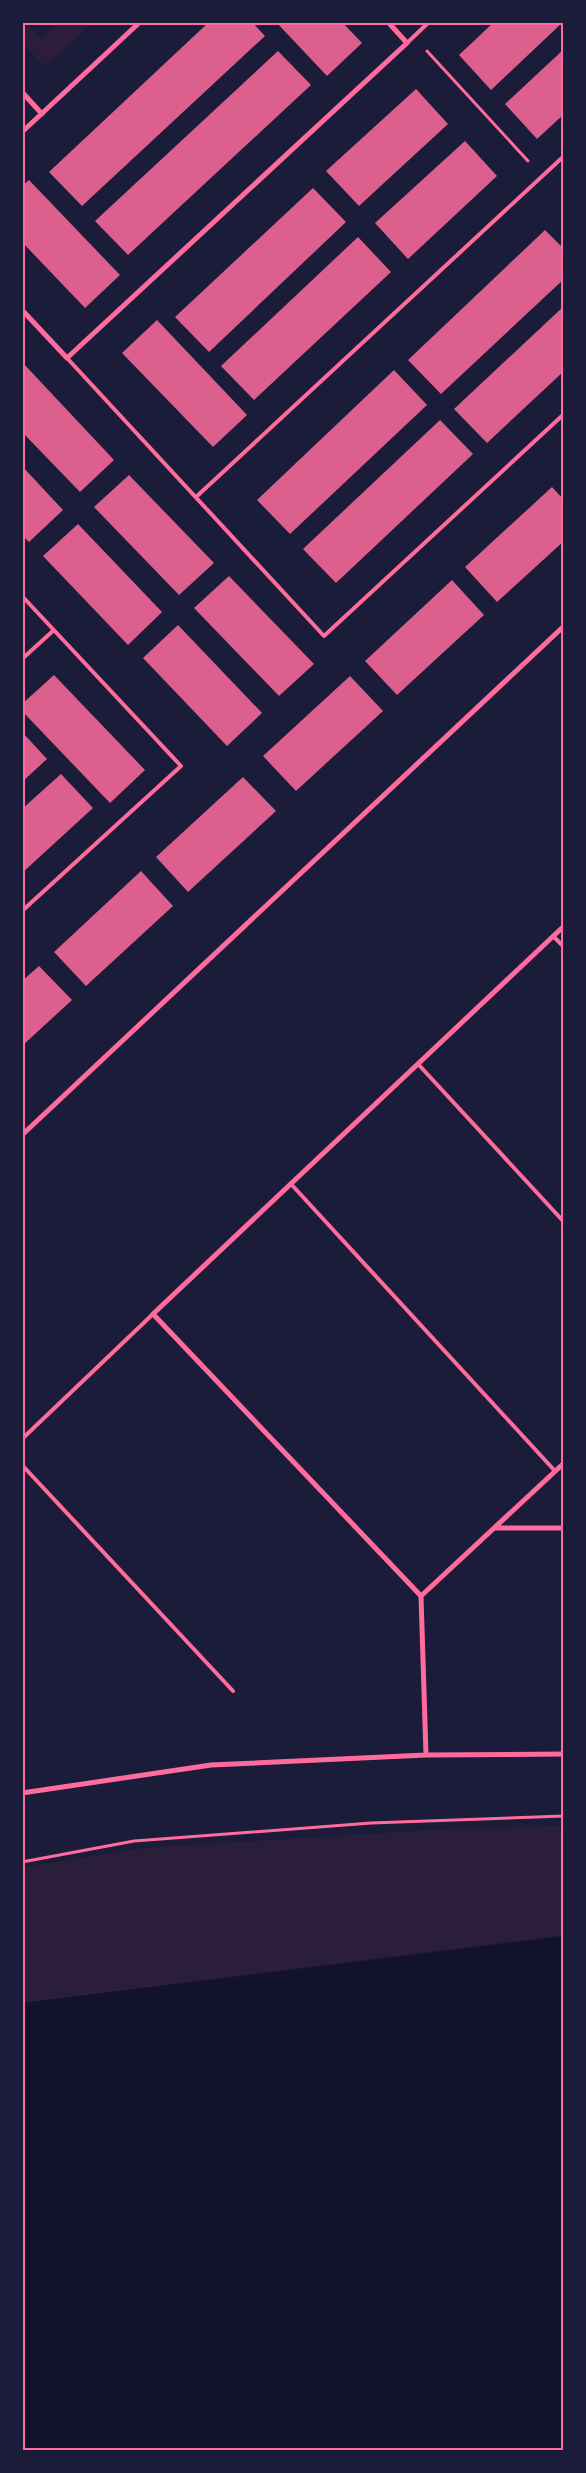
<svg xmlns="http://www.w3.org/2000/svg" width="586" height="2473" font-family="'Fira Sans',sans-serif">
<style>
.green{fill:#2a1e3b}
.water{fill:#12122b}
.building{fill:#dd5f8e}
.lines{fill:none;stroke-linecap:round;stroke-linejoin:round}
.path{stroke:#ff6b9d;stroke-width:3}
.service{stroke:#ff6b9d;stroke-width:4}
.minor{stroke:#ff6b9d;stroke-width:5}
.neatline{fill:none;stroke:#ff6b9d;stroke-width:2}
</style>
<rect width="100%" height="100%" fill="#1b1b3a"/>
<path class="green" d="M23,22L26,23L41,38L58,23H93L45,67L23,43Z
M563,1826V1936L23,2003V1867L143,1848L446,1829Z"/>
<path class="water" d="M563,1936V2450H23V2003Z"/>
<path class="building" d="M209,22H252L265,36L82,206L49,172Z
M276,22H342L362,43L327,76Z
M494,22H563L491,90L459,55Z
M564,49V114L537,139L505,104Z
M278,51L311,85L128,255L95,221Z
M416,89L448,124L359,206L326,171Z
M465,141L497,176L408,259L375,223Z
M29,180L120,275L85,308L22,242V186Z
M313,188L346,222L209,352L175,317Z
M545,230L564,249V279L441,394L408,360Z
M358,237L391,272L254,400L221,366Z
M564,306V371L487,443L454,409Z
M157,320L247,415L213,447L122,353Z
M22,362L114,460L80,492L22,432Z
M394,370L427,405L290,534L257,500Z
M440,420L473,454L336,583L303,549Z
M22,466L63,510L29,542L22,535Z
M129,475L214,563L179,595L94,507Z
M552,487L564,500V541L497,602L465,567Z
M78,524L162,612L128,645L43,556Z
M229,576L314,664L279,696L194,608Z
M452,580L484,615L397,695L365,661Z
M178,625L262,713L227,746L143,658Z
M54,675L145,770L110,803L22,711V704Z
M350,676L383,711L296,791L263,756Z
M22,732L47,759L22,782Z
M61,774L93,808L22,873V809Z
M243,777L276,811L188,892L156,857Z
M141,871L173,906L86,986L54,952Z
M39,966L72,1000L22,1046V981Z"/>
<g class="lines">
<path class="path" d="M427,51L528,161
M22,1862L134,1841L371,1823L564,1816"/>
<path class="service" d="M407,43L429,22
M67,358L324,636L564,414
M196,497L564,156
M22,596L181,766L22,911
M22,659L54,630
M553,936L564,947
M418,1064L564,1222
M291,1184L555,1471
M22,1439L153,1314
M22,1465L233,1691"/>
<path class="minor" d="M22,92L42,114
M22,132L140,22
M22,310L67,358L407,43L388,22
M22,1135L564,626
M495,1528H564
M421,1596L153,1314L564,926
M426,1755L421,1596L564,1463
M22,1793L211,1765L426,1755L564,1754"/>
</g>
<rect width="586" height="2473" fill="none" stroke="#1b1b3a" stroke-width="48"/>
<rect x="24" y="24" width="538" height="2425" class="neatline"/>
</svg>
